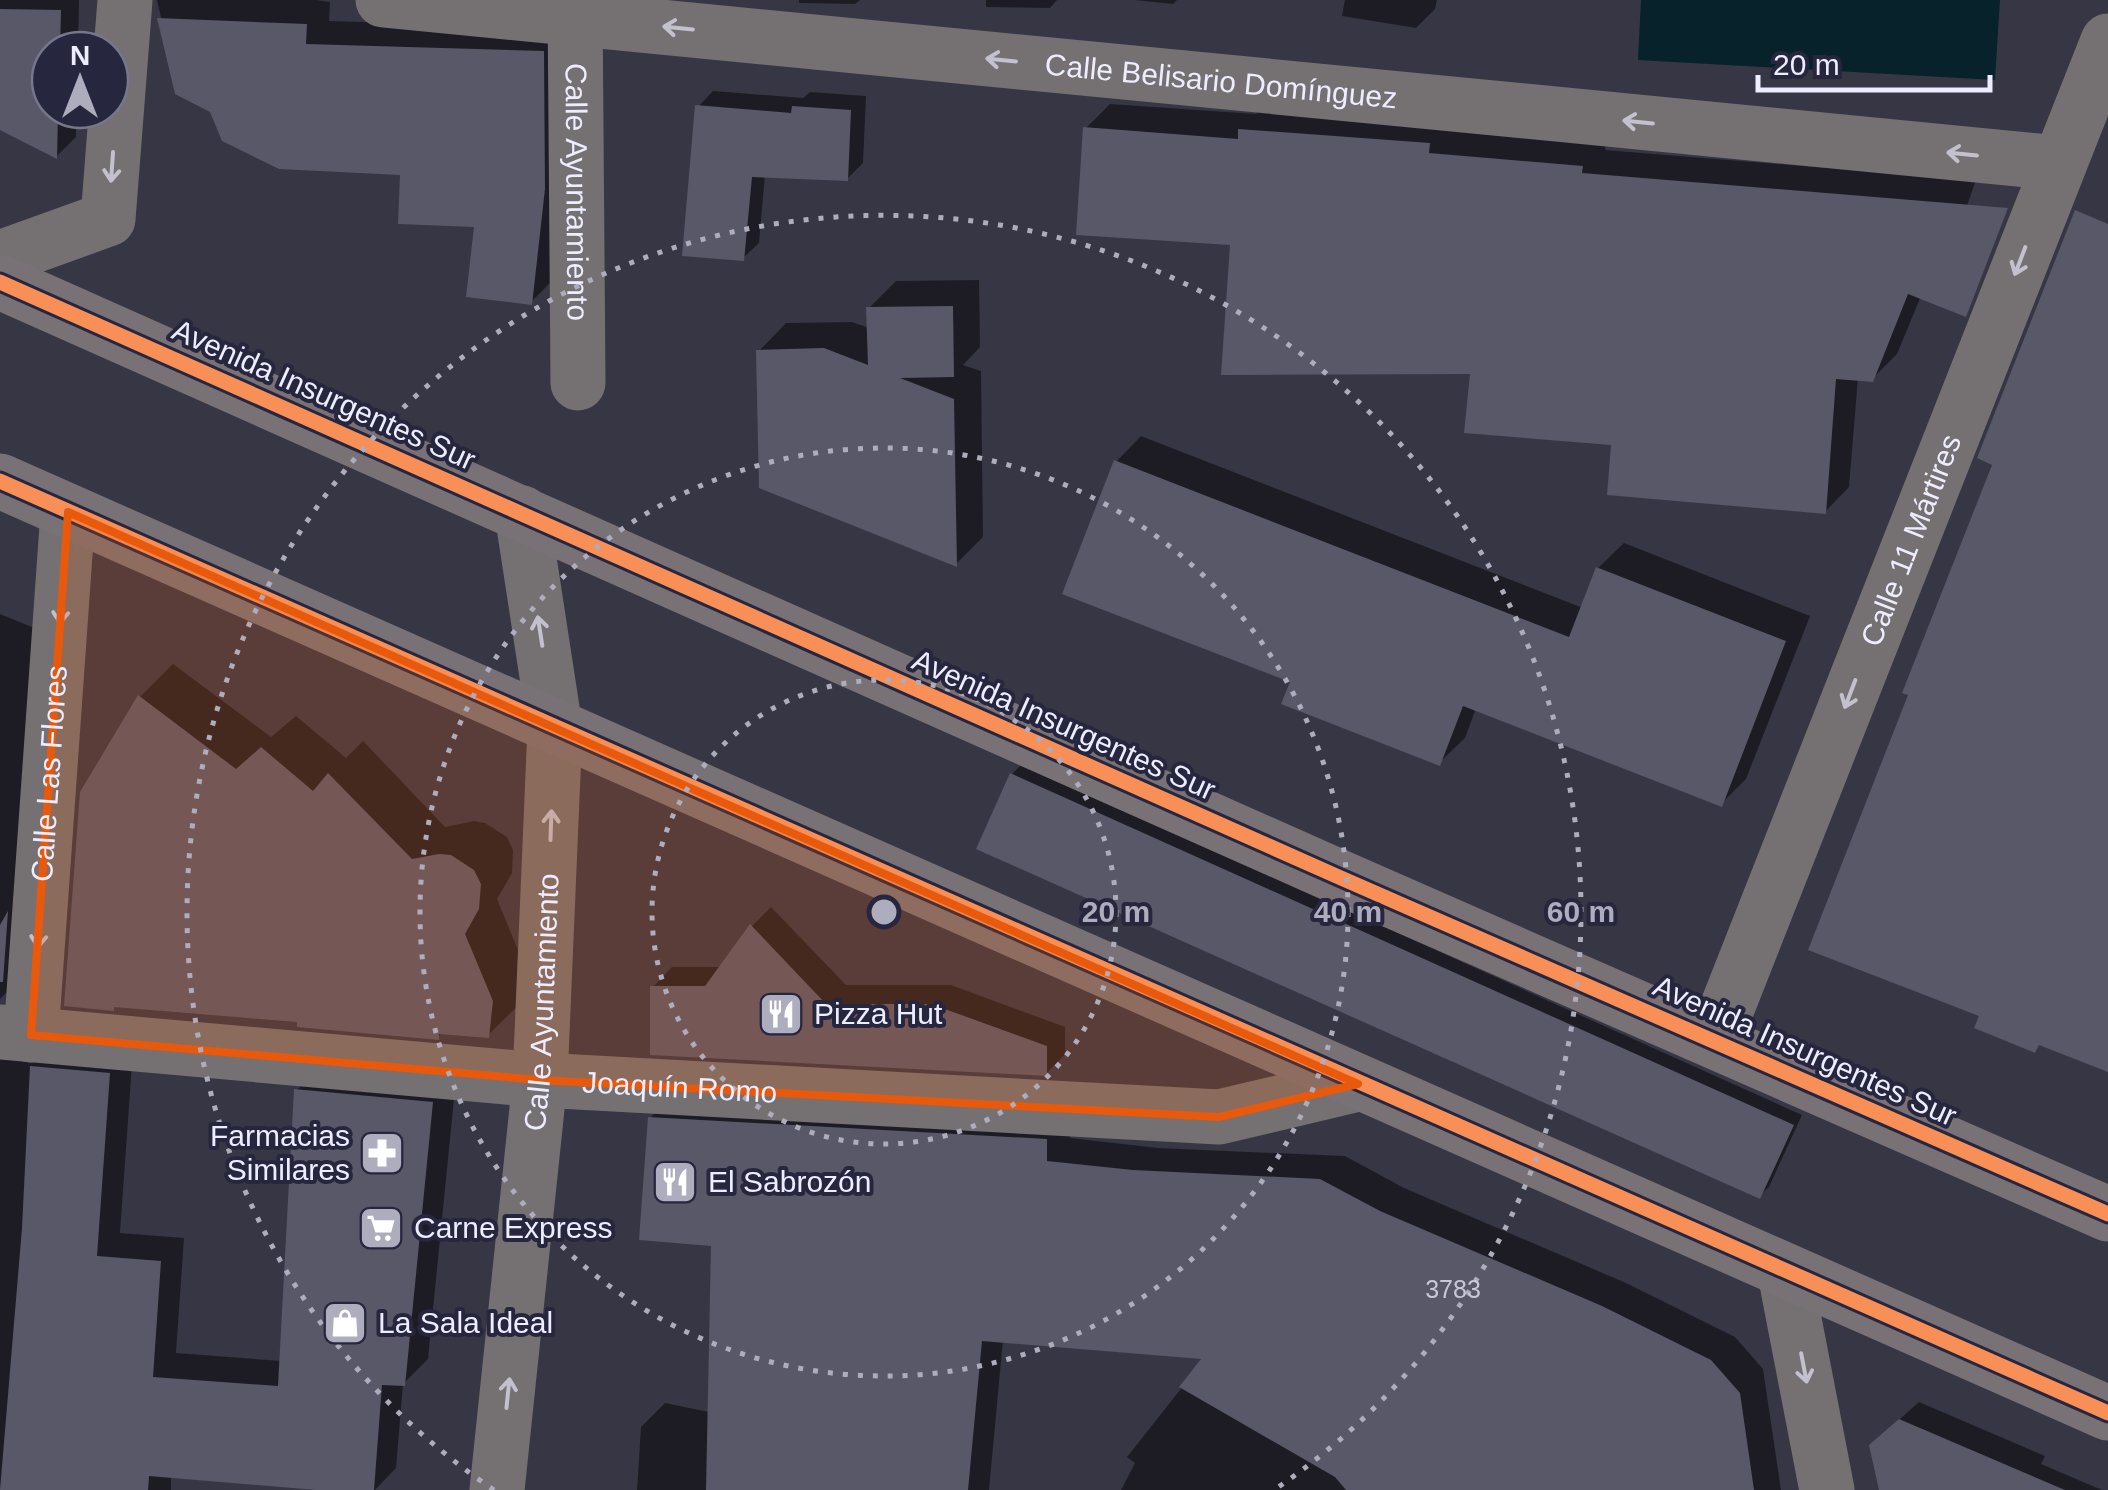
<svg xmlns="http://www.w3.org/2000/svg" width="2108" height="1490" font-family="Arial,sans-serif">
<style>
.water{fill:#07222b}
.shadow{fill:#0007}
.building{fill:#595869}
.lines{fill:none;stroke-linecap:round;stroke-linejoin:round}
.minor{stroke:#757071;stroke-width:55}
.tertiary{stroke:#757071;stroke-width:55}
.secondary{stroke:#787276;stroke-width:55}
.cycleway-casing{stroke:#27263f;stroke-width:21}
.cycleway{stroke:#f78f57;stroke-width:15}
.oneway{stroke:#c3c1cd}
.marked{fill:#e8590c;fill-opacity:0.2;stroke:#e8590c;stroke-width:8;stroke-linejoin:round}
.ring{fill:none;stroke:#adadbe;stroke-width:5;stroke-dasharray:5 10}
.labels{text-anchor:middle;stroke-width:8;stroke-linejoin:round;paint-order:stroke}
.number-label{font-size:25px;fill:#c8c8da}
.street-label{font-size:30px;fill:#ededff;stroke:#27263f}
.poi-label{font-size:30px;fill:#ededff;stroke:#27263f;text-anchor:start}
.centre{fill:#adadbe;stroke:#27263f;stroke-width:5}
.ring-label{font-size:30px;text-anchor:middle;font-weight:bold;fill:#adadbe;stroke:#27263f;stroke-width:8;stroke-linejoin:round;paint-order:stroke}
</style>
<rect width="100%" height="100%" fill="#373644"/>
<path class="water" d="M1641,0H2000L1995,80L1638,60Z"/>
<path class="shadow" d="M0,0H79L78,50H50V110H76V137L57,156L0,127Z
M157,0H316L330,2L329,21L567,28L555,278L531,302L476,224L403,172L212,110L178,92Z
M799,0H860L855,4L799,3Z
M986,0H1057L1050,8L986,7Z
M1134,0H1177L1173,4Z
M1345,0H1437L1435,9L1416,28L1342,16Z
M713,91L803,98L810,92L866,96L863,163L847,179L765,175L759,243L743,258L698,107Z
M1110,104L1256,114L1265,105L1606,142L1605,150L1976,180L1944,272L1921,296L1897,354L1872,379L1858,378L1849,487L1825,512L1614,443L1233,243L1086,128Z
M979,280L980,347L963,365L981,371L983,537L956,564L759,351L786,323L852,322L869,328V308L896,281Z
M1141,436L1583,608L1598,568L1624,543L1810,616L1746,779L1721,804L1476,708L1465,738L1439,763L1293,681L1116,462Z
M0,614L49,634L25,974L0,999Z
M173,664L271,737L296,716L346,758L363,741L445,827L474,821L485,823L507,837L513,850L512,873L497,899L525,967L522,1002L488,1035L444,1031L438,1037L299,1019L117,1004L113,1008L140,697Z
M1022,764L1802,1115L1769,1187L1759,1196L980,847L1012,774Z
M771,907L846,985H951L1065,1027V1054L1046,1074L653,987L672,967H722L752,926Z
M0,1027L133,1050L120,1233L184,1238L176,1353L282,1361L296,1091L320,1067L456,1079L428,1359L403,1384L396,1468L375,1490L171,1475V1490H0Z
M674,1094L1070,1116V1138L1158,1148L1345,1156L1404,1188L1626,1283L1735,1337L1763,1369L1781,1490H1121L1135,1463L1127,1457L1206,1357L1003,1340L989,1490H637L641,1427L665,1403L709,1412L714,1244L650,1118Z
M1919,1402L2045,1456L2041,1464L2102,1490H1882L1891,1427Z"/>
<path class="building" d="M0,9L61,10L60,50H50V110H58L57,159L0,130Z
M157,18L307,24L306,44L544,51L545,189L532,305L466,297L474,227L398,224L400,175L279,169L222,141L210,112L175,94Z
M695,105L791,113L792,106L851,110L848,181L752,177L744,261L682,256Z
M1083,127L1238,139V129L1430,143L1429,153L1583,166L1582,173L2008,208L1966,317L1908,294L1873,382L1836,379L1826,514L1607,495L1611,445L1464,433L1470,374L1221,375L1230,245L1076,235Z
M2075,210L2108,224V1072L2039,1045L2035,1053L1974,1028L1979,1016L1808,950L1908,695L1902,693L1992,465L1977,458Z
M953,306L954,377L900,378L954,399L957,567L759,488L756,350L824,348L868,365L866,307Z
M1114,460L1569,637L1596,567L1786,641L1722,807L1463,706L1440,766L1281,704L1290,682L1062,594Z
M138,695L236,769L261,747L313,791L328,773L412,859L439,854L451,855L474,870L481,884L479,909L465,934L493,1001L489,1038L439,1034V1040L297,1027V1022L114,1007V1011L64,1006L80,792Z
M1010,773L1794,1125L1760,1199L976,849Z
M8,911L3,982H0V925Z
M750,924L826,1004H931L1047,1046V1076L650,1055V986H705Z
M30,1066L110,1073L97,1256L161,1261L153,1377L278,1386L294,1089L433,1102L405,1386L382,1385L374,1490H316L149,1476L148,1490H0L22,1228Z
M648,1117L1047,1139V1161L1133,1170L1320,1179L1380,1211L1602,1306L1711,1360L1740,1393L1754,1490H1346L1335,1477L1179,1387L1201,1359L982,1341L968,1490H706L711,1246L639,1240Z
M1899,1419L2065,1490H1879L1869,1445Z"/>
<g class="lines">
<g class="minor">
<path id="s1" d="M383,0L2059,163"/>
<path id="s2" d="M575,0L578,383"/>
<path d="M0,258L108,219L125,0"/>
<path id="s3" d="M0,1032L540,1080L1219,1117L1358,1084"/>
<path id="s4" d="M31,1035L68,512"/>
<path id="s5" d="M1714,1041L2108,41"/>
<path d="M1785,1273L1827,1490"/>
</g>
<path class="tertiary" id="s6" d="M497,1490L540,1080L555,728L522,513"/>
<path class="secondary" d="M0,282L1341,878L2108,1214
M0,481L2108,1413"/>
<g class="cycleway-casing">
<path id="cycleway" d="M0,282L1341,878L2108,1214
M0,481L2108,1413"/>
</g>
<use href="#cycleway" class="cycleway"/>
</g>
<defs><path id="oneway-shaft" d="M-6 0H5M1.5-3L5.5 0L1.5 3" fill="none" stroke-width="1.6" stroke-linecap="round" stroke-linejoin="round" transform="scale(2.5)"/></defs>
<g class="oneway">
<use href="#oneway-shaft" transform="translate(678 28) rotate(-174)"/>
<use href="#oneway-shaft" transform="translate(1001 60) rotate(-174)"/>
<use href="#oneway-shaft" transform="translate(1638 122) rotate(-174)"/>
<use href="#oneway-shaft" transform="translate(1962 154) rotate(-174)"/>
<use href="#oneway-shaft" transform="translate(112 167) rotate(94)"/>
<use href="#oneway-shaft" transform="translate(2020 261) rotate(111)"/>
<use href="#oneway-shaft" transform="translate(61 609) rotate(94)"/>
<use href="#oneway-shaft" transform="translate(540 631) rotate(-99)"/>
<use href="#oneway-shaft" transform="translate(1850 694) rotate(111)"/>
<use href="#oneway-shaft" transform="translate(551 825) rotate(-88)"/>
<use href="#oneway-shaft" transform="translate(39 933) rotate(94)"/>
<use href="#oneway-shaft" transform="translate(1804 1368) rotate(79)"/>
<use href="#oneway-shaft" transform="translate(508 1393) rotate(-84)"/>
</g>
<path class="marked" d="M68,512L1358,1084L1219,1117L540,1080L31,1035Z"/>
<g class="ring">
<circle cx="884" cy="912" r="232"/>
<circle cx="884" cy="912" r="464"/>
<path d="M494 1490A697 697 0 1 1 1274 1490"/>
</g>
<defs>
<g id="restaurant-square" transform="scale(2.25)"><rect x="-9" y="-9" width="18" height="18" rx="4" fill="#adadbe" stroke="#27263f"/><path d="M-5-6h1v4h1v-4h1v4h1v-4h1v5L-1.5 .5V6h-2V.5L-5-1ZM5-6V6H3V1.5H1.5Q1.5-4 5-6Z" fill="#fff"/></g>
<g id="pharmacy-square" transform="scale(2.25)"><rect x="-9" y="-9" width="18" height="18" rx="4" fill="#adadbe" stroke="#27263f"/><path d="M-2-6h4v4h4v4h-4v4h-4v-4h-4v-4h4Z" fill="#fff"/></g>
<g id="supermarket-square" transform="scale(2.25)"><rect x="-9" y="-9" width="18" height="18" rx="4" fill="#adadbe" stroke="#27263f"/><path d="M-6-5.5h2.5l.6 2H6L4.5 2H-2.5L-4.4-4H-6ZM-1.5 3.2a1.3 1.3 0 1 0 .1 0ZM3 3.2a1.3 1.3 0 1 0 .1 0Z" fill="#fff"/></g>
<g id="shop-square" transform="scale(2.25)"><rect x="-9" y="-9" width="18" height="18" rx="4" fill="#adadbe" stroke="#27263f"/><path d="M-5-2.5h2.3a2.7 3.5 0 0 1 5.4 0H5L5.5 6h-11ZM-1.5-2.5h3a1.5 2.3 0 0 0-3 0Z" fill="#fff"/></g>
</defs>
<g fill-rule="evenodd">
<use href="#restaurant-square" x="781" y="1014"/>
<use href="#pharmacy-square" x="382" y="1153"/>
<use href="#restaurant-square" x="675" y="1182"/>
<use href="#supermarket-square" x="381" y="1228"/>
<use href="#shop-square" x="345" y="1323"/>
</g>
<g class="labels">
<g class="number-label">
<text x="1453" y="1298">3783</text>
</g>
<g class="street-label">
<text dy="10" stroke="none"><textPath href="#s1" startOffset="842">Calle Belisario Domínguez</textPath></text>
<text dy="10" stroke="none"><textPath href="#s2" startOffset="192">Calle Ayuntamiento</textPath></text>
<text transform="translate(324 395) rotate(24)" y="10">Avenida Insurgentes Sur</text>
<text dy="10" stroke="none"><textPath href="#s5" startOffset="538">Calle 11 Mártires</textPath></text>
<text transform="translate(1064 725) rotate(24)" y="10">Avenida Insurgentes Sur</text>
<text dy="10" stroke="none"><textPath href="#s4" startOffset="262">Calle Las Flores</textPath></text>
<text dy="10" stroke="none"><textPath href="#s6" startOffset="490">Calle Ayuntamiento</textPath></text>
<text transform="translate(1805 1051) rotate(24)" y="10">Avenida Insurgentes Sur</text>
<text dy="10" stroke="none"><textPath href="#s3" startOffset="682">Joaquín Romo</textPath></text>
</g>
<g class="poi-label">
<text x="814" y="1024">Pizza Hut</text>
<text x="350" y="1146" text-anchor="end">Farmacias<tspan x="350" dy="34">Similares</tspan></text>
<text x="708" y="1192">El Sabrozón</text>
<text x="414" y="1238">Carne Express</text>
<text x="378" y="1333">La Sala Ideal</text>
</g>
</g>
<circle cx="884" cy="912" r="15" class="centre"/>
<g class="ring-label">
<text x="1116" y="922">20 m</text>
<text x="1348" y="922">40 m</text>
<text x="1581" y="922">60 m</text>
</g>
<g transform="translate(80 80)"><circle r="48" fill="#27263f" stroke="#76768c" stroke-width="2.5"/>
<path d="M0-8L18 38L0 25L-18 38Z" fill="#adadbe"/>
<text y="-15" font-size="28" font-weight="bold" text-anchor="middle" fill="#ededff">N</text>
</g>
<path d="M1758 75v15h232v-15" fill="none" stroke="#ededff" stroke-width="5"/>
<text x="1773" y="75" font-size="30" fill="#ededff" stroke="#27263f" stroke-width="8" paint-order="stroke">20 m</text>
</svg>
